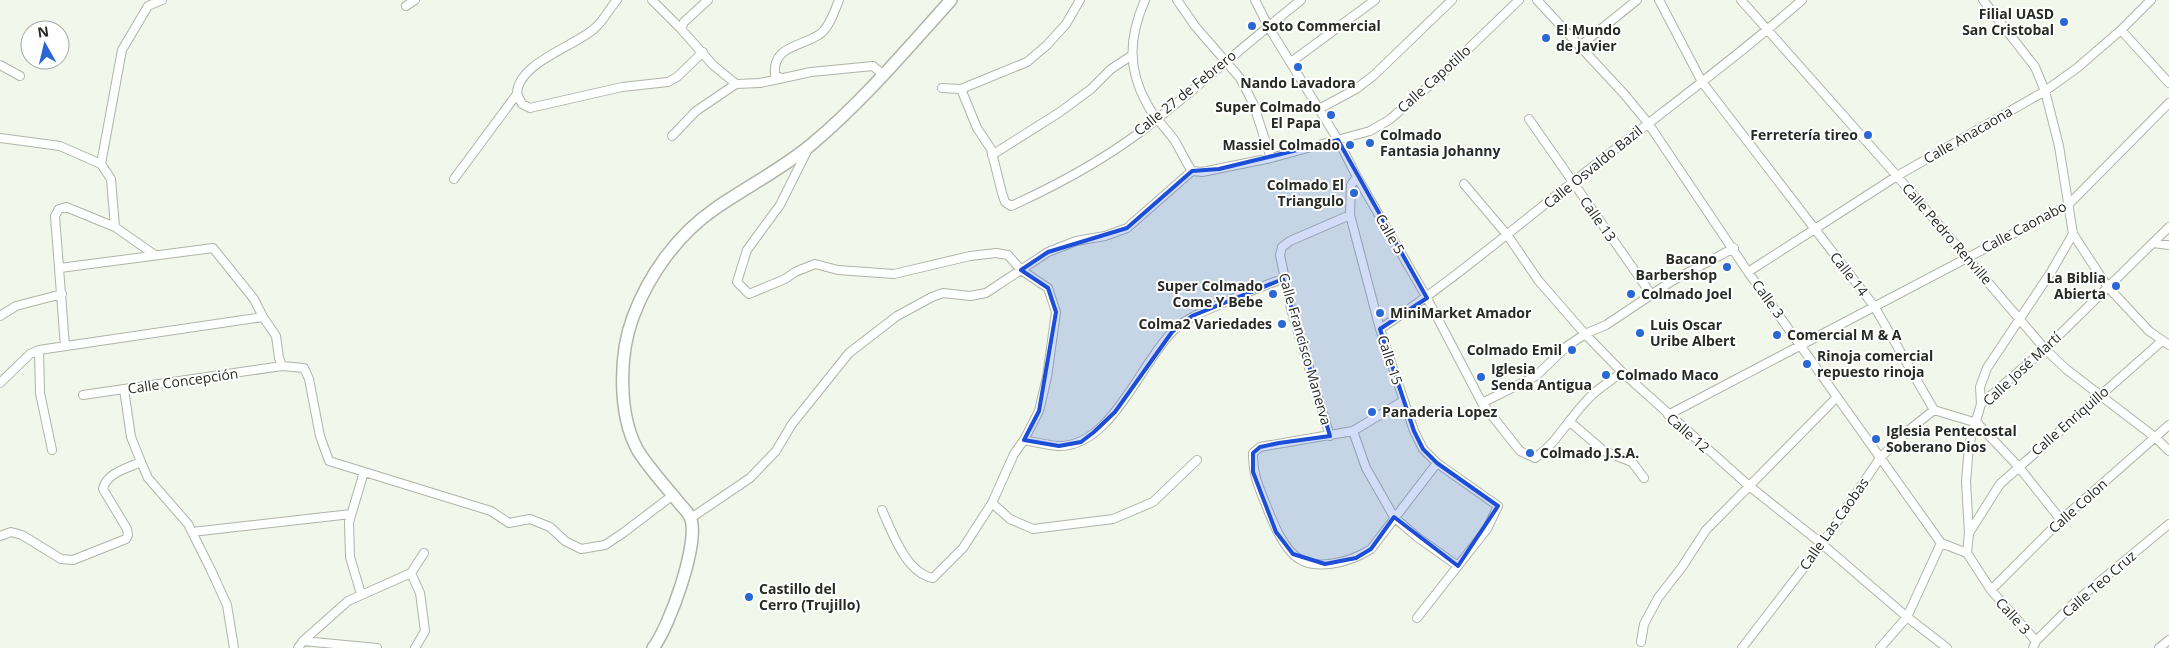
<svg xmlns="http://www.w3.org/2000/svg" width="2169" height="648" font-family="'Open Sans',sans-serif">
<style>
.lines{fill:none;stroke-linecap:round;stroke-linejoin:round}
.street-casing{stroke:#aeb5a8;stroke-width:10}
.secondary-casing{stroke:#aeb5a8;stroke-width:14}
.street{stroke:#fff;stroke-width:8}
.secondary{stroke:#fff;stroke-width:11}
.marked{fill:#1d4ed8;fill-opacity:0.2;stroke:#1d4ed8;stroke-width:4;stroke-linejoin:round}
.poi-dot{fill:#2967d4;stroke:#fff;stroke-width:2}
.labels{text-anchor:middle;stroke-width:4;stroke-linejoin:round;paint-order:stroke}
.poi-label{font-size:14px;font-weight:bold;fill:#282a25;stroke:#fff;text-anchor:start}
.street-label{font-size:14px;fill:#282a25;stroke:#fff}
</style>
<rect width="100%" height="100%" fill="#f1f7ea"/>
<g class="lines">
<g class="street-casing">
<path id="street" d="M652,0L681,29
M708,0L684,22L681,29L713,65L736,84
M1145,0C1129,37 1127,68 1147,104C1154,118 1166,128 1175,141C1181,151 1185,161 1192,171
M1177,0L1195,26L1240,78L1253,103L1271,158
M1255,0L1268,26L1338,140L1357,177L1427,298L1482,403L1520,451L1535,458C1557,443 1569,418 1589,398C1598,388 1611,381 1622,372
M1537,0L1625,95L1648,123L1748,272L1941,543L1967,553L1991,590L2036,641
M1659,0L1702,82L1874,306L1934,410L1977,423L2018,466L2061,520
M1741,0L1897,176L2045,349L2066,369L2156,438L2169,451
M1983,0L2035,67L2045,91L2059,146L2073,234L2107,286L2149,331L2169,345
M406,6L415,0
M2121,30L2169,83
M1580,46L1637,0
M1291,62L1375,0
M0,65L20,76
M781,78L775,75C772,45 802,47 820,34C829,28 835,10 839,0
M942,88L961,89L1027,62L1047,45L1066,24L1080,0
M961,89L977,128L991,149L1002,193L1005,202L1011,206C1062,183 1114,154 1157,119C1206,80 1252,39 1301,0
M517,94L522,104L530,108L622,87L668,82L677,77L703,52
M1319,109L1356,89L1373,76L1452,0
M1529,119L1651,294
M672,136L696,111L736,84L760,83L811,72L873,66L883,75
M0,138L60,146L101,164L111,179L115,227
M808,149L780,205L747,250L737,282L749,294L785,279L795,272L815,264L838,270L894,274L970,256L996,253L1008,255L1021,270L1048,288L1056,312L1047,377L1039,411L1024,440L1014,454L992,503L963,548L933,578C906,573 892,532 882,510
M992,155L1060,112L1091,89L1111,69L1131,56
M101,164L122,50L148,6L162,0
M1192,171L1202,172L1271,158L1370,131L1389,120L1436,80L1519,0
M1357,177L1351,185L1350,215L1380,329L1414,431L1423,449L1437,463L1498,506L1487,529L1417,618
M454,179L517,94C517,63 576,46 595,28C604,20 609,9 617,0
M1464,184L1508,236L1538,280L1585,334L1622,372L1748,485L1822,544L1907,617L1947,648
M2153,243L2169,245
M60,268L213,248L254,299L263,317L276,336L279,358L282,366L304,368L309,379L320,436L329,461L491,511L509,523L530,519L550,527L565,541L581,549L605,545L623,533L673,495
M1748,272L1897,176L2045,91L2077,68L2121,30L2151,0
M0,316L16,306L62,294
M1380,329C1454,280 1521,222 1591,168C1662,112 1735,59 1802,0
M65,346L55,216L59,209L66,207L115,227L155,255
M39,350L40,393L52,450
M0,383L30,354L39,350L263,317
M124,389L131,437L141,462L148,478L188,524L210,568L227,605L234,648
M83,395L282,366
M1403,401L1353,431L1260,447L1253,453C1253,475 1258,485 1266,505C1273,522 1279,539 1292,553C1311,574 1351,562 1371,549L1437,463
M1482,403L1536,376L1566,347L1585,334L1606,325L1672,281L1734,248
M1981,404L1980,387L1987,368L2051,272L2073,234
M1668,415L2068,205L2169,103
M1569,421L1604,451L1632,462L1644,478
M1353,431L1366,468L1394,517L1417,537L1458,566
M1330,436L1291,309L1280,255L1282,247L1290,241L1350,215
M1024,440C1035,442 1047,445 1058,446C1111,448 1141,362 1173,331C1188,317 1205,311 1223,303C1243,294 1262,286 1283,279
M992,503L1010,519L1033,529L1113,519L1153,502L1197,460
M691,518L750,478L776,451L792,424L849,353L897,316L932,297L943,293L970,296L986,293L1048,252L1076,241L1105,236L1127,228L1192,171
M192,532L351,514
M1969,533L2000,484L2162,341
M0,536L11,532L22,535L61,559L73,560L126,539L128,535L127,529L103,489C106,473 128,468 141,462
M1967,553L1969,533L1966,482L1969,445L1981,404L2045,349L2169,227
M411,573L420,593L425,631L415,648
M1991,590L2061,520L2169,425
M361,594L350,557L349,522L364,472
M303,641L377,648
M1641,642L1644,624L1658,598L1682,567L1706,530L1837,397
M298,648L303,641L348,601L411,573L424,553
M1742,648L1822,544L1880,458L1909,430L1934,410
M1880,648L1907,617L1941,543
M2033,648L2036,641L2076,601L2169,524
M2159,648L2169,640"/>
</g>
<g class="secondary-casing">
<path id="secondary" d="M653,648C669,628 701,540 690,517C688,512 683,508 680,504C668,489 646,465 637,449C618,413 619,354 633,317C649,274 678,234 716,208C748,186 782,169 812,144C863,101 906,50 951,0"/>
</g>
<use href="#street" class="street"/>
<use href="#secondary" class="secondary"/>
</g>
<path class="marked" d="M1338,140L1427,298L1380,329L1414,431L1423,449L1437,463L1498,506L1458,566L1394,517L1371,549L1356,558L1325,564L1293,554L1276,532L1253,472V453L1260,447L1279,443L1330,436L1283,279L1192,316L1172,332L1115,412L1094,432L1081,442L1059,446L1024,440L1039,411L1056,312L1048,288L1021,270L1048,252L1127,228L1192,171L1219,169Z"/>
<g class="poi-dot">
<circle cx="2064" cy="22" r="5"/>
<circle cx="1252" cy="26" r="5"/>
<circle cx="1546" cy="38" r="5"/>
<circle cx="1298" cy="67" r="5"/>
<circle cx="1331" cy="115" r="5"/>
<circle cx="1868" cy="135" r="5"/>
<circle cx="1370" cy="143" r="5"/>
<circle cx="1350" cy="145" r="5"/>
<circle cx="1354" cy="193" r="5"/>
<circle cx="1727" cy="267" r="5"/>
<circle cx="2116" cy="286" r="5"/>
<circle cx="1273" cy="294" r="5"/>
<circle cx="1631" cy="294" r="5"/>
<circle cx="1380" cy="313" r="5"/>
<circle cx="1282" cy="324" r="5"/>
<circle cx="1640" cy="333" r="5"/>
<circle cx="1777" cy="335" r="5"/>
<circle cx="1572" cy="350" r="5"/>
<circle cx="1807" cy="364" r="5"/>
<circle cx="1606" cy="375" r="5"/>
<circle cx="1481" cy="377" r="5"/>
<circle cx="1372" cy="412" r="5"/>
<circle cx="1876" cy="439" r="5"/>
<circle cx="1530" cy="453" r="5"/>
<circle cx="749" cy="597" r="5"/>
</g>
<g class="labels">
<g class="poi-label">
<text x="2054" y="19" text-anchor="end">Filial UASD<tspan x="2054" dy="16">San Cristobal</tspan></text>
<text x="1262" y="31">Soto Commercial</text>
<text x="1556" y="35">El Mundo<tspan x="1556" dy="16">de Javier</tspan></text>
<text x="1298" y="88" text-anchor="middle">Nando Lavadora</text>
<text x="1321" y="112" text-anchor="end">Super Colmado<tspan x="1321" dy="16">El Papa</tspan></text>
<text x="1380" y="140">Colmado<tspan x="1380" dy="16">Fantasia Johanny</tspan></text>
<text x="1858" y="140" text-anchor="end">Ferretería tireo</text>
<text x="1340" y="150" text-anchor="end">Massiel Colmado</text>
<text x="1344" y="190" text-anchor="end">Colmado El<tspan x="1344" dy="16">Triangulo</tspan></text>
<text x="1717" y="264" text-anchor="end">Bacano<tspan x="1717" dy="16">Barbershop</tspan></text>
<text x="2106" y="283" text-anchor="end">La Biblia<tspan x="2106" dy="16">Abierta</tspan></text>
<text x="1263" y="291" text-anchor="end">Super Colmado<tspan x="1263" dy="16">Come Y Bebe</tspan></text>
<text x="1641" y="299">Colmado Joel</text>
<text x="1390" y="318">MiniMarket Amador</text>
<text x="1272" y="329" text-anchor="end">Colma2 Variedades</text>
<text x="1650" y="330">Luis Oscar<tspan x="1650" dy="16">Uribe Albert</tspan></text>
<text x="1787" y="340">Comercial M &amp; A</text>
<text x="1562" y="355" text-anchor="end">Colmado Emil</text>
<text x="1817" y="361">Rinoja comercial<tspan x="1817" dy="16">repuesto rinoja</tspan></text>
<text x="1491" y="374">Iglesia<tspan x="1491" dy="16">Senda Antigua</tspan></text>
<text x="1616" y="380">Colmado Maco</text>
<text x="1382" y="417">Panaderia Lopez</text>
<text x="1886" y="436">Iglesia Pentecostal<tspan x="1886" dy="16">Soberano Dios</tspan></text>
<text x="1540" y="458">Colmado J.S.A.</text>
<text x="759" y="594">Castillo del<tspan x="759" dy="16">Cerro (Trujillo)</tspan></text>
</g>
<g class="street-label">
<text transform="translate(1434 79) rotate(-42)" y="5">Calle Capotillo</text>
<text transform="translate(1185 93) rotate(-39)" y="5">Calle 27 de Febrero</text>
<text transform="translate(1968 135) rotate(-30)" y="5">Calle Anacaona</text>
<text transform="translate(1593 167) rotate(-39)" y="5">Calle Osvaldo Bazil</text>
<text transform="translate(1598 219) rotate(55)" y="5">Calle 13</text>
<text transform="translate(2024 227) rotate(-28)" y="5">Calle Caonabo</text>
<text transform="translate(1390 234) rotate(60)" y="5">Calle 5</text>
<text transform="translate(1947 234) rotate(49)" y="5">Calle Pedro Renville</text>
<text transform="translate(1849 274) rotate(52)" y="5">Calle 14</text>
<text transform="translate(1768 299) rotate(54)" y="5">Calle 3</text>
<text transform="translate(1305 349) rotate(74)" y="5">Calle Francisco Manerva</text>
<text transform="translate(1390 360) rotate(72)" y="5">Calle 15</text>
<text transform="translate(2022 369) rotate(-43)" y="5">Calle José Martí</text>
<text transform="translate(183 381) rotate(-8)" y="5">Calle Concepción</text>
<text transform="translate(2070 421) rotate(-41)" y="5">Calle Enriquillo</text>
<text transform="translate(1688 433) rotate(41)" y="5">Calle 12</text>
<text transform="translate(2078 506) rotate(-42)" y="5">Calle Colon</text>
<text transform="translate(1834 524) rotate(-55)" y="5">Calle Las Caobas</text>
<text transform="translate(2099 584) rotate(-41)" y="5">Calle Teo Cruz</text>
<text transform="translate(2013 616) rotate(48)" y="5">Calle 3</text>
</g>
</g>
<g transform="translate(45 45) rotate(352)"><circle r="24" fill="#ffffff" stroke="#a9aaa8"/>
<path d="M0-4L9 19L0 12L-9 19Z" fill="#2967d4"/>
<text y="-8" font-size="14" font-weight="bold" text-anchor="middle" fill="#282a25">N</text>
</g>
</svg>
